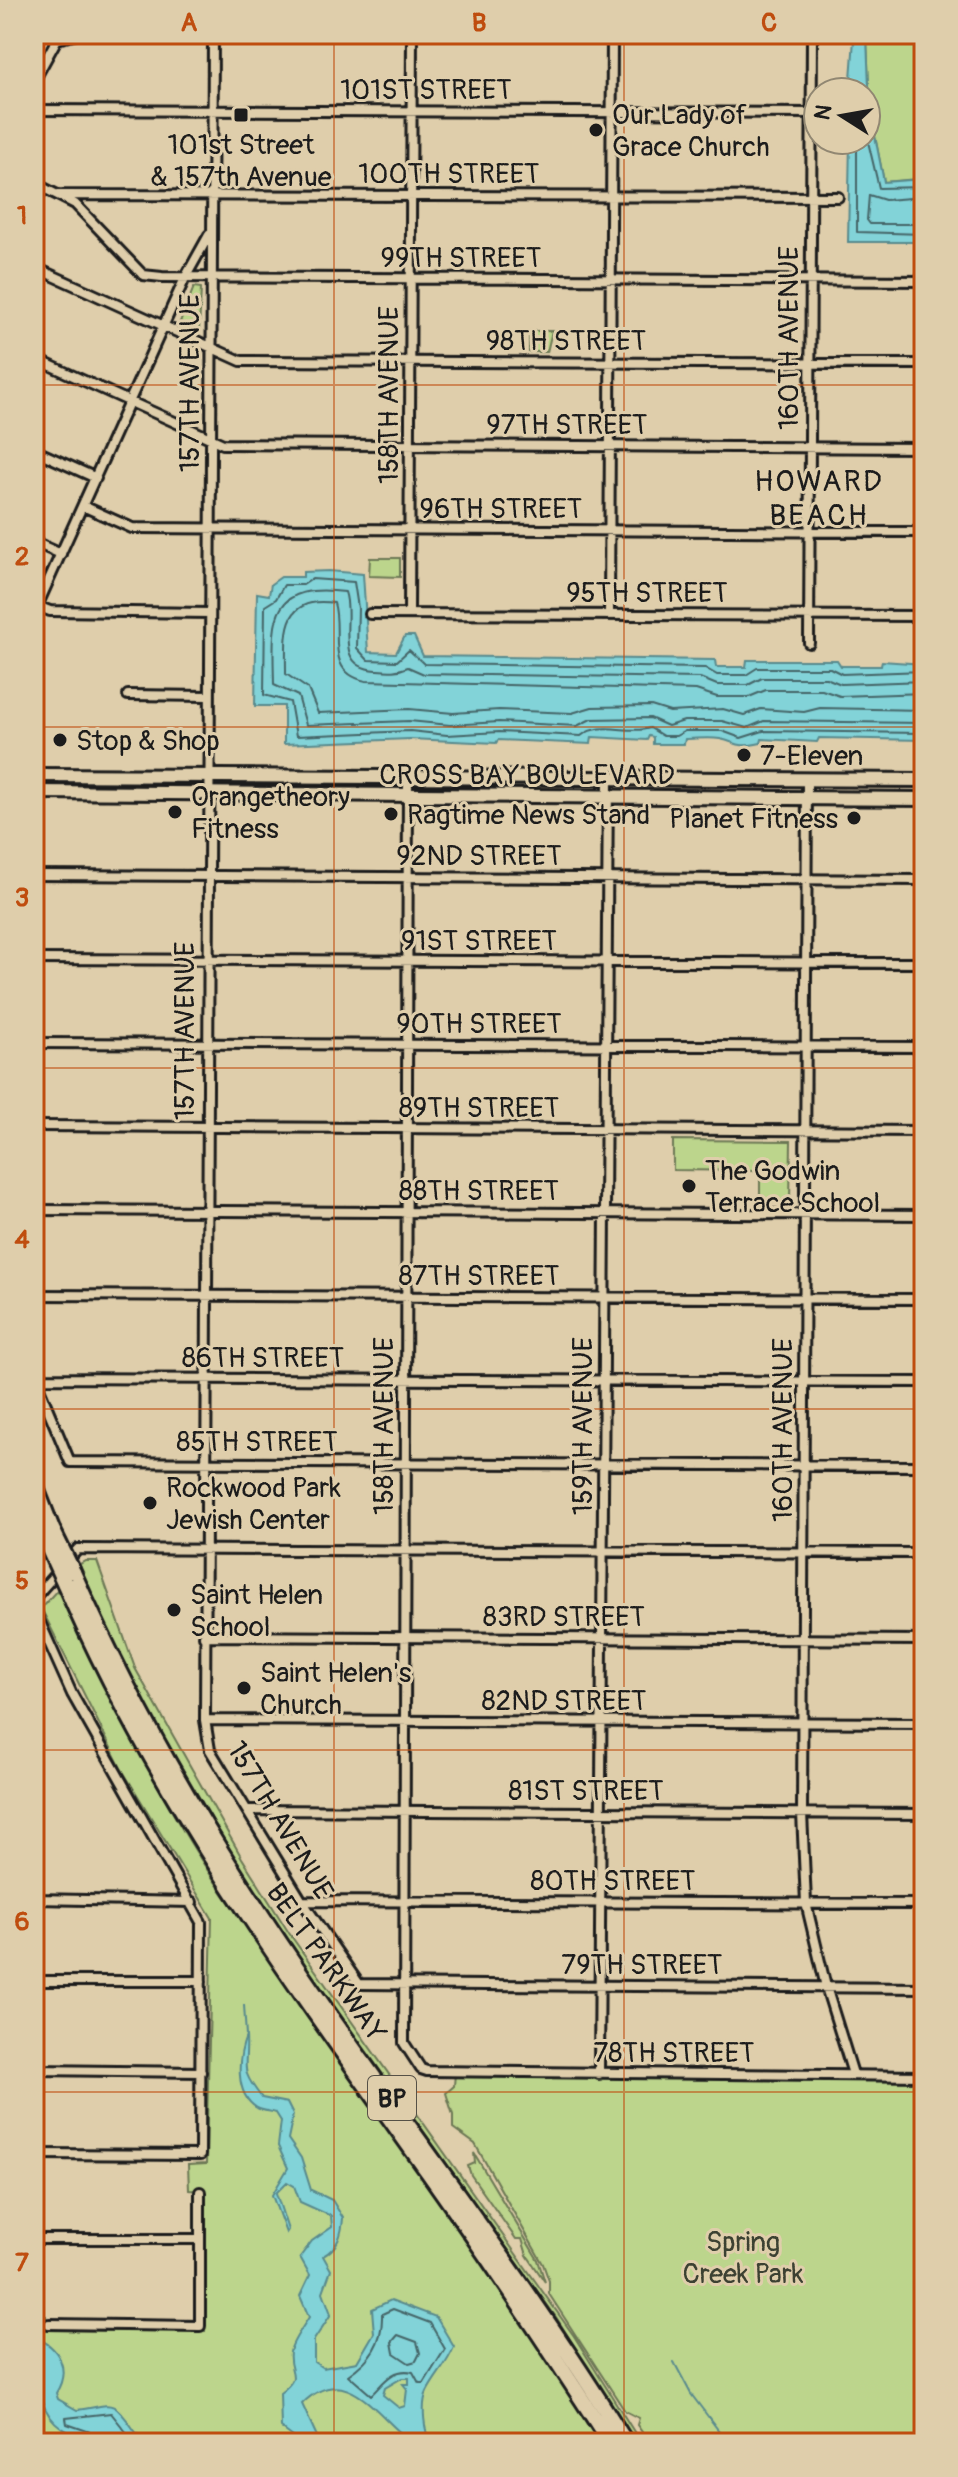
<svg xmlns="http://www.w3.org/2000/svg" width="958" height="2477" font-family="Pangolin,sans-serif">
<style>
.green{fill:#bcd58c;stroke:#6c7854;stroke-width:2}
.water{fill:#82d3d8;stroke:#598a8d;stroke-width:2;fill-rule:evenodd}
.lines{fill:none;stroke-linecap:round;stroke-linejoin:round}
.shore{stroke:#456567;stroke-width:2}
.stream{stroke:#598a8d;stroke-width:2}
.street-casing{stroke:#1c1c1c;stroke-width:14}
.primary-casing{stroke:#1c1c1c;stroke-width:18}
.highway-casing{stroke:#1c1c1c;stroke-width:20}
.street{stroke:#dfceab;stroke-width:8}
.primary{stroke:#dfceab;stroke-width:12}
.highway{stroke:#dfceab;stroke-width:14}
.highway-bridge-casing{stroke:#1c1c1c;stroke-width:20;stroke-linecap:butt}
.highway-bridge{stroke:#dfceab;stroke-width:14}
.grid{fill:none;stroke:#bf4d0f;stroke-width:2;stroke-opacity:0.55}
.poi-dot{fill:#1c1c1c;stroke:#dfceab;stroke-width:3}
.labels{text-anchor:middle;stroke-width:6;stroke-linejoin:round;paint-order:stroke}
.shield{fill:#dfceab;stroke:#565147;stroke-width:2}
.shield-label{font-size:26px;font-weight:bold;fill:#1c1c1c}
.street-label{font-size:28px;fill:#1c1c1c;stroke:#dfceab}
.poi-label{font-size:28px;fill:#1c1c1c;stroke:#dfceab;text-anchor:start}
.park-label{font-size:28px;fill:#3c4132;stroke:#dfceab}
.neighbourhood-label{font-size:30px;letter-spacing:2px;fill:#1c1c1c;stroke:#dfceab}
.neatline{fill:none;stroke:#bf4d0f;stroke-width:3}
.grid-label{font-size:26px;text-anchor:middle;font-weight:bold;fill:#bf4d0f}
</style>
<rect width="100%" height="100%" fill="#dfceab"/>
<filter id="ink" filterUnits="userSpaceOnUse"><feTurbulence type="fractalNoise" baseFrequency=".0125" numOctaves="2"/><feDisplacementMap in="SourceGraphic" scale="16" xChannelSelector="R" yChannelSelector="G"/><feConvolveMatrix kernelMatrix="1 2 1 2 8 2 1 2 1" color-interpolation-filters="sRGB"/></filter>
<g filter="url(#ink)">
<path class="green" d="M867,38H924V157L915,164L917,179L884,182L870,111Z
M194,287L201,288L199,331L180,322Z
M529,331H552L547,352H529Z
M370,558H400V577L369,576Z
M673,1140L791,1141L790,1202H760V1171L673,1170Z
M85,1561H97L135,1668L242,1858L289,1933L574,2336L641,2443H634L556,2317L287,1940L234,1857L122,1665L77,1566Z
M59,1588C111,1696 162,1807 231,1905L237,1901L426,2169L603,2443H34V2316H46V2330L205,2331L206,2195L203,2191L189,2190L188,2165L206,2164L212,1918L121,1768L41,1608Z
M455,2073L924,2076V2443L649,2442L637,2425L639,2418L625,2411L549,2294V2281L543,2264L475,2144L453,2128V2115L446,2093L454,2086Z
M474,2153L538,2260L545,2282L527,2255L522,2239H516L471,2175L468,2166L475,2163Z"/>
<path class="water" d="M867,38L870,111L884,182L924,179C924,191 920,203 921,214H924V242H848L850,140H866V92H850L854,39Z
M329,571L363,574L368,652L396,653L405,636H414L423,656L715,660L716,667H746L747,660H837L841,666H881L882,661L924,664V740L819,738L817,742L762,739L761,743C734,749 738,742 720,739C709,737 696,739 685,739L684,744H653V737L649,736L647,740L592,737L591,744L498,740L496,743L410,739L284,744V706H255L257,593L269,595L271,584L281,577H303V572Z
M246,2036C248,2070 238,2067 262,2098L287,2103L293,2115L288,2139L301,2158L311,2190L332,2200L343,2218C342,2234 338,2248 323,2256L331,2270L323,2292L331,2314L314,2340V2362L323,2368L357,2362L374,2333L372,2309L391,2300L436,2317L454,2347C447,2365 435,2376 427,2392C421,2404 424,2433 431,2443H405V2437C372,2409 344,2362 302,2404L320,2443H287L293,2437L281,2428L280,2393C304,2375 287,2374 290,2352C292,2341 303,2327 309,2317L300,2296L310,2275L300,2257L312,2241L332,2227L331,2216L300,2202L294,2186L287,2182L276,2193L288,2230L286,2233L272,2195L288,2168L278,2146L281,2121L276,2113C269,2111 263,2111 257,2108C234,2094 238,2057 246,2036ZM402,2378H409V2384H403L407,2389L405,2406L399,2408L383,2395L385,2388Z
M34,2337C59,2346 71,2369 56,2393L58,2399L77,2410C111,2406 110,2396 132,2427C136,2433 140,2437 142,2443C55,2443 34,2424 34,2337Z"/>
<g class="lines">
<path class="shore" d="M866,133L879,188L924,187
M857,140V232L924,234
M924,197L885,200L869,195L867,220L870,224H924
M924,671L842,674L830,668H757L746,675H717L705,668L424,664L409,650L397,661L368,660L357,648L358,608L354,582L312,579L303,585H284L276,599L265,606L264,695L290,702L296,736L410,731L447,735L499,732L581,736C601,720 629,735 650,728L663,736H676L685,731H722L741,738L763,731L924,733
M924,681L841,684L826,678H762L748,685H717L700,678L424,674L408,667C397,672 388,671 376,670C331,667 355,619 345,592C266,582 273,622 274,685L298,696L306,725L409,721L450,725L499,722L577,726L591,719L650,718L668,726L684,721H722L747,728L764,721L924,723
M924,693L840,696L822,690H766L749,697H717L696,690L366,681C323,672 343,632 334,603C281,595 286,634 286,674L308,689L318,713L409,709L453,713L499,710L572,713L592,707L651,706L670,712L723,709L744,715L761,709L804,712L820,708L924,710
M393,2309L430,2323L445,2349L424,2383H419L413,2372C392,2367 383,2384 371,2395L348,2375C370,2360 383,2343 382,2314Z
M398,2335L417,2342L420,2353L416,2361L409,2363L394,2353L392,2342Z
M97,2443L93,2433L67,2424L66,2418L111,2413L135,2443"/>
<path class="stream" d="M244,2005L246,2036
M674,2362L691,2394L728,2443"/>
<g class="street-casing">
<path id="street" d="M213,34L205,1720L210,1750L302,1901L359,1984L924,1988
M34,81L57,39L77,34
M34,110L818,113
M34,183L75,204L143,275L162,277L924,281
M59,195L838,197
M34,267L241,361L924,364
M34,358L223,444L924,448
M34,450L96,478
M83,506L132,528L924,532
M34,542L61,554
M37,606L50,611L210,613
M34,613L185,278L209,235
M409,613L412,34
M370,614L924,616
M609,614L612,34
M809,643L812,34
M128,695L208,696
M408,775L404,2043L421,2069L427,2071L924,2076
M807,780L802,1813L806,1903L826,1987L853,2074
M34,875L924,880
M34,959L924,963
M34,1043L924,1047
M34,1126L924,1131
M34,1210L924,1215
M34,1295L924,1299
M34,1376L70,1462L924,1466
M35,1378L924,1382
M34,1598L78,1549L924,1553
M34,1609L72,1694L201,1922L200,2155L34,2154
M204,1636L924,1640
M205,1720L924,1723
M248,1810L924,1814
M34,1899L192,1902
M302,1901L924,1904
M34,1981H201
M34,2070L201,2072
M599,2074L608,778
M34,2239H200
M49,2324L200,2326V2192"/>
</g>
<g class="primary-casing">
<path id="primary" d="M34,775L924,780
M34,792L924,799"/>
</g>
<g class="highway-casing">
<path id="highway" d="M34,1483L52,1529
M34,1514L44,1538
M73,1572C120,1679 176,1781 239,1880C361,2072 507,2249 626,2443
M64,1582C156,1797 293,1983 428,2172C491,2261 551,2351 610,2443"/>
</g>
<use href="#street" class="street"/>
<use href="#primary" class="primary"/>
<use href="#highway" class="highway"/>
<g class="highway-bridge-casing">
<path id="highway-bridge" d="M52,1529L73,1572
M44,1538L64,1582"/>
</g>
<use href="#highway-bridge" class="highway-bridge"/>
</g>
</g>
<path class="grid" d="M334,34V2443M624,34V2443M34,385H924M34,727H924M34,1068H924M34,1409H924M34,1750H924M34,2092H924"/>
<g class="poi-dot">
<rect x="233" y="107" width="16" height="16" rx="4"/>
<circle cx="596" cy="130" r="8"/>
<circle cx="60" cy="740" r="8"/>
<circle cx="744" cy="755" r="8"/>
<circle cx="175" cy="812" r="8"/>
<circle cx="391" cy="814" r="8"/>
<circle cx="854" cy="818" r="8"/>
<circle cx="689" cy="1186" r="8"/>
<circle cx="150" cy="1503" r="8"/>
<circle cx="174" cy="1610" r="8"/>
<circle cx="244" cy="1688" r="8"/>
</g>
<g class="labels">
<rect class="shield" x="368" y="2076" width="48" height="44" rx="6"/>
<g class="shield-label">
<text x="392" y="2107">BP</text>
</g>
<g class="street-label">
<text x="426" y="99">101ST STREET</text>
<text x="449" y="183">100TH STREET</text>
<text x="461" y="267">99TH STREET</text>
<text transform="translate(788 338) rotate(-90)" y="10">160TH AVENUE</text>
<text x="566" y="350">98TH STREET</text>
<text transform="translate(189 383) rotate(-90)" y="10">157TH AVENUE</text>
<text transform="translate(388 395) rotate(-90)" y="10">158TH AVENUE</text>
<text x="567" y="434">97TH STREET</text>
<text x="501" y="518">96TH STREET</text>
<text x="647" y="602">95TH STREET</text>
<text x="527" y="784">CROSS BAY BOULEVARD</text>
<text x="479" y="865">92ND STREET</text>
<text x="479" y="950">91ST STREET</text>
<text x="479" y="1033">90TH STREET</text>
<text transform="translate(184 1031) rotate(-90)" y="10">157TH AVENUE</text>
<text x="479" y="1117">89TH STREET</text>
<text x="479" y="1200">88TH STREET</text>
<text x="479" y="1285">87TH STREET</text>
<text x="263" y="1367">86TH STREET</text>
<text transform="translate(383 1426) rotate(-90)" y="10">158TH AVENUE</text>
<text transform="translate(582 1426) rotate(-90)" y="10">159TH AVENUE</text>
<text transform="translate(782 1430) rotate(-90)" y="10">160TH AVENUE</text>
<text x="257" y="1451">85TH STREET</text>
<text x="564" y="1626">83RD STREET</text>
<text x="564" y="1710">82ND STREET</text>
<text x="586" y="1800">81ST STREET</text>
<text transform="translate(281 1820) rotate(59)" y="10">157TH AVENUE</text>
<text x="613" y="1890">80TH STREET</text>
<text transform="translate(327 1962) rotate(55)" y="10">BELT PARKWAY</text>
<text x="642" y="1974">79TH STREET</text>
<text x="674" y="2062">78TH STREET</text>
</g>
<g class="poi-label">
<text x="612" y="124">Our Lady of<tspan x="612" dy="32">Grace Church</tspan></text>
<text x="241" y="154" text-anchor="middle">101st Street<tspan x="241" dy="32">&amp; 157th Avenue</tspan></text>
<text x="76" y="750">Stop &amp; Shop</text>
<text x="760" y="765">7-Eleven</text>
<text x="191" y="806">Orangetheory<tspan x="191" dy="32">Fitness</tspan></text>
<text x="407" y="824">Ragtime News Stand</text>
<text x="838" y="828" text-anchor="end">Planet Fitness</text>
<text x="705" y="1180">The Godwin<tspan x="705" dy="32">Terrace School</tspan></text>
<text x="166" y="1497">Rockwood Park<tspan x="166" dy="32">Jewish Center</tspan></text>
<text x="190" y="1604">Saint Helen<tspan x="190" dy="32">School</tspan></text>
<text x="260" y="1682">Saint Helen's<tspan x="260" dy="32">Church</tspan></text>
</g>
<g class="park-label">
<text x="743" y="2251">Spring<tspan x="743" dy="32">Creek Park</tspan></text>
</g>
<g class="neighbourhood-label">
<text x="819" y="491">HOWARD<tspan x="819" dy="34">BEACH</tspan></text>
</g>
</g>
<rect width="958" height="2477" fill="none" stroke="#dfceab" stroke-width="88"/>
<g transform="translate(842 116) rotate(281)"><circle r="38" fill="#dfceab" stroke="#918772" stroke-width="2"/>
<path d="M0-6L14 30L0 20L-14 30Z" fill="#1c1c1c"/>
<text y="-12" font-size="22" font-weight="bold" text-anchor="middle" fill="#1c1c1c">N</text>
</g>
<rect x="44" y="44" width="870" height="2389" class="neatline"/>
<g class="grid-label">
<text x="189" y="31">A</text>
<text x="479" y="31">B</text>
<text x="769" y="31">C</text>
<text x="22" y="224">1</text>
<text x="22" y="565">2</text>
<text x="22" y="906">3</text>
<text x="22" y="1248">4</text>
<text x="22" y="1589">5</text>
<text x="22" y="1930">6</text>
<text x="22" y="2271">7</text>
</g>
</svg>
